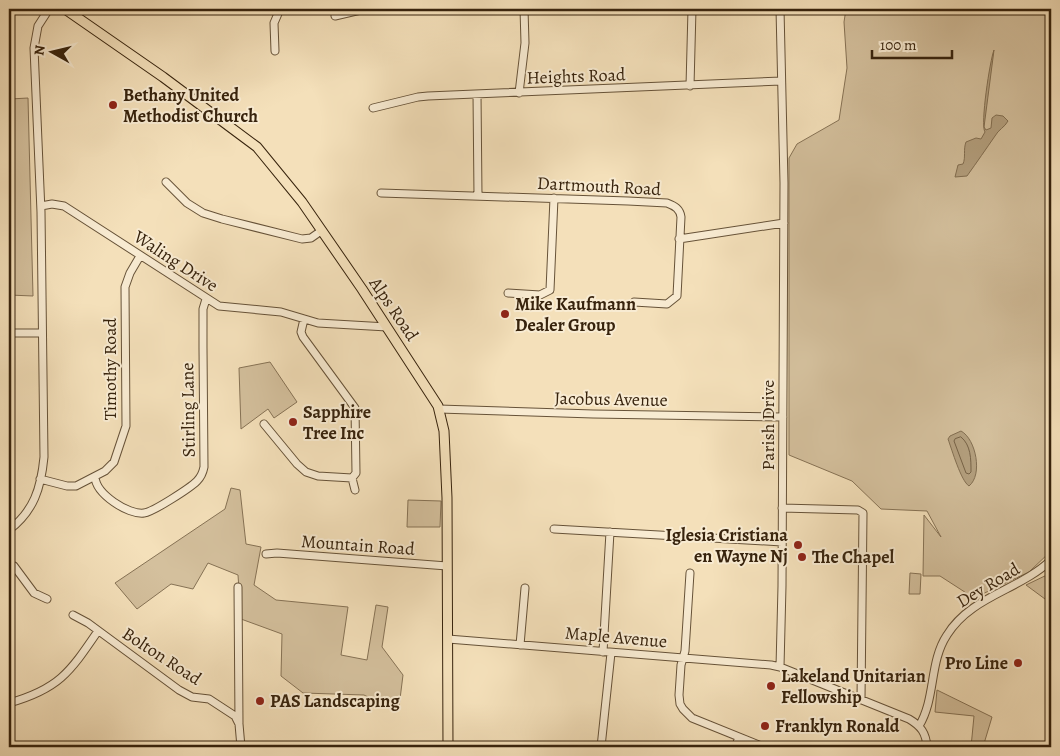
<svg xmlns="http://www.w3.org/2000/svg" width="1060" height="756" font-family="Alegreya,serif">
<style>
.green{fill:#d4c09d;stroke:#867255}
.water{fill:#b4a07f;stroke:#826e51}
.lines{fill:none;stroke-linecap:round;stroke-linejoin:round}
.shore{stroke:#766246;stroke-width:1}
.minor-casing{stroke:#665238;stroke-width:9}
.major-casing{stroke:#37230d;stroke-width:11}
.minor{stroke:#f8ebd2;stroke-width:7}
.major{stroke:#f4e0ba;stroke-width:9}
.poi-dot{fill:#8f2418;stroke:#f8ebd2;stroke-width:2}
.labels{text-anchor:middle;stroke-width:4;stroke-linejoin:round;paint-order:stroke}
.street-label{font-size:18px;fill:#37230d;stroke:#f8ebd2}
.poi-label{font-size:18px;font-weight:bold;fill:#37230d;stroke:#f8ebd2;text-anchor:start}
</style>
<rect width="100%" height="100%" fill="#f4e0ba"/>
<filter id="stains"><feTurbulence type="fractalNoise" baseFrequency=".004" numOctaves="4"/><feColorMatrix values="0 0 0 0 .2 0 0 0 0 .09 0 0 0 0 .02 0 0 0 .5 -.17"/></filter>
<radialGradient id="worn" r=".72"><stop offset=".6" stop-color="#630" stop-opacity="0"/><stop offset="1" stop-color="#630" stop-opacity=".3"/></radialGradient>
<path class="green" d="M846,9H1051V551L1029,572L974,598L940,576H923L924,515L941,537L927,511L881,509L852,481L789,455V158L797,144L839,120L847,68L844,22Z
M9,75L10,99L28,98L33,296L9,295Z
M270,362L297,402L274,418L268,409L241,429L239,368Z
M231,488L240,490L246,544L261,547L254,585L276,600L348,607L341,655L367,660L376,605L388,607L382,647L403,675L399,707H388L364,695L303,693L281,676L282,634L241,619L238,575L208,563L193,589L171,584L137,609L115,583L225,509Z
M408,500L441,501L440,527H407Z
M910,573L921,574L920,594H909Z
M1051,573V599H1045L1026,585Z
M937,690L992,717L983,747H971L974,716L935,712Z"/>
<path class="water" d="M994,50L984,127L986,130L991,128L992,118L996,115L1003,116L1008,121C1005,127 998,130 995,136C986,149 977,162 967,176L955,177L958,165L963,164C966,157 963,150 966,142L976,138L981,139L985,132C980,125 990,60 994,50Z
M961,431C976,439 983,475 969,486C961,481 952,450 948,439L950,436Z"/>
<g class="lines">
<path class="shore" d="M961,437C971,445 971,459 971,472L969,474L966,473L954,441L955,439Z"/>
<g class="minor-casing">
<path id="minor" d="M780,9L784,183L782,586L780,667
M335,16L365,9
M275,51L274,23L280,9
M690,86L692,9
M519,93L525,43L524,9
M477,94L478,196
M373,108L418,97L428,96L781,81
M166,182L187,203L203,213L222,219L302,239L311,238L321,231
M381,193L628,201L667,203C675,206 680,209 681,217L677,296L667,304L634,302
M41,206L52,204L64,206L219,306L281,312L318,323L387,327
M679,239L784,223
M508,293L540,295L550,290L554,198
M304,319L301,332L303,337L355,408L356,473L352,478L355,490
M9,333H42
M439,409L593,414L783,417
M264,424L297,464L306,472L318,476L352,478
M95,477C96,494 128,515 144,513C153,512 190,488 197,481C201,477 203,472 204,467L203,348V309L206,299
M40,479L67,486H76L105,471L114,462L126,426L125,287L130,273L140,256
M782,508L858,510L863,513L861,699
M554,529L782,542
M9,530C34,511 41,488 44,457L41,212L34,48L38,26L49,9
M266,554L277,553L447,566
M9,564L14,566L34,593L47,599
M690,573L685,651L681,665L679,695L680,704L683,709L692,718L764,747
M238,587L239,723
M73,615L88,623L179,690L192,697L209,699L235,716L239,724L241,747
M448,639L771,665L780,667L909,719C921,726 926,733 927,747
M520,645L525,588
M603,652L610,532
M9,703C59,689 70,672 98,631
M919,726C936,698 929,662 947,635C971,596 1020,590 1051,560
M601,747L611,653
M735,747L739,738"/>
</g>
<g class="major-casing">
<path id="major" d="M65,9L163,77L257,147L302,202L362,289L438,406L444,431L447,498L448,747"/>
</g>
<use href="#minor" class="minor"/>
<use href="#major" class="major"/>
</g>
<g class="poi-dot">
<circle cx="113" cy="105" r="5"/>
<circle cx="505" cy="314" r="5"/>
<circle cx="293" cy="422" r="5"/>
<circle cx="798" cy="545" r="5"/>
<circle cx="802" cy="557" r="5"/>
<circle cx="1018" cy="663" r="5"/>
<circle cx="771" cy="686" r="5"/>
<circle cx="260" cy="701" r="5"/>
<circle cx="765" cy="726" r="5"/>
</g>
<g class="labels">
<g class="street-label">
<text transform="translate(576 76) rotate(-2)" y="6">Heights Road</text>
<text transform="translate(599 186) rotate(3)" y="6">Dartmouth Road</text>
<text transform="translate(176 261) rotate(33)" y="6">Waling Drive</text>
<text transform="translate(394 309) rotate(56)" y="6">Alps Road</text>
<text transform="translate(110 369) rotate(-90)" y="6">Timothy Road</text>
<text transform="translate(611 399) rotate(1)" y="6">Jacobus Avenue</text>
<text transform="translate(188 410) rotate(-91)" y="6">Stirling Lane</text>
<text transform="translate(768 425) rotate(-90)" y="6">Parish Drive</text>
<text transform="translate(358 545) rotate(4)" y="6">Mountain Road</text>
<text transform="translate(988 585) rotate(-31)" y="6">Dey Road</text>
<text transform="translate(616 637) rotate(5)" y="6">Maple Avenue</text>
<text transform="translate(162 656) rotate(33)" y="6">Bolton Road</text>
</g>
<g class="poi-label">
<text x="123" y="101">Bethany United<tspan x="123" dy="21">Methodist Church</tspan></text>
<text x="515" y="310">Mike Kaufmann<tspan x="515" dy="21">Dealer Group</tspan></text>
<text x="303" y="418">Sapphire<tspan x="303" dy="21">Tree Inc</tspan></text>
<text x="788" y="541" text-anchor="end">Iglesia Cristiana<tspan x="788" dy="21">en Wayne Nj</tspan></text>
<text x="812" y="563">The Chapel</text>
<text x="1008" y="669" text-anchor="end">Pro Line</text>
<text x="781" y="682">Lakeland Unitarian<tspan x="781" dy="21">Fellowship</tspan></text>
<text x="270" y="707">PAS Landscaping</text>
<text x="775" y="732">Franklyn Ronald</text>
</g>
</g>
<rect width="1060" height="756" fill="none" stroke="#f4e0ba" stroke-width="30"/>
<rect x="10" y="10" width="1040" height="736" fill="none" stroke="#37230d" stroke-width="2.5"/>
<rect x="15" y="15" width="1030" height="726" fill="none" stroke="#37230d"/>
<g transform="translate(52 52) rotate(278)" stroke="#f8ebd2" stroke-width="4" paint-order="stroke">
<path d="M0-4L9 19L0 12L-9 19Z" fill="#37230d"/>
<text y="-8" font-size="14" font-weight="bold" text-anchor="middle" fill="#37230d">N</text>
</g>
<path d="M872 50v8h80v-8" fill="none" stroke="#37230d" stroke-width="2.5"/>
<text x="880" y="50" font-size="15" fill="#37230d" stroke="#f8ebd2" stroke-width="4" paint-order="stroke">100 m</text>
<rect width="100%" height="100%" filter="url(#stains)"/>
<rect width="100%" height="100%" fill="url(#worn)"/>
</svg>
